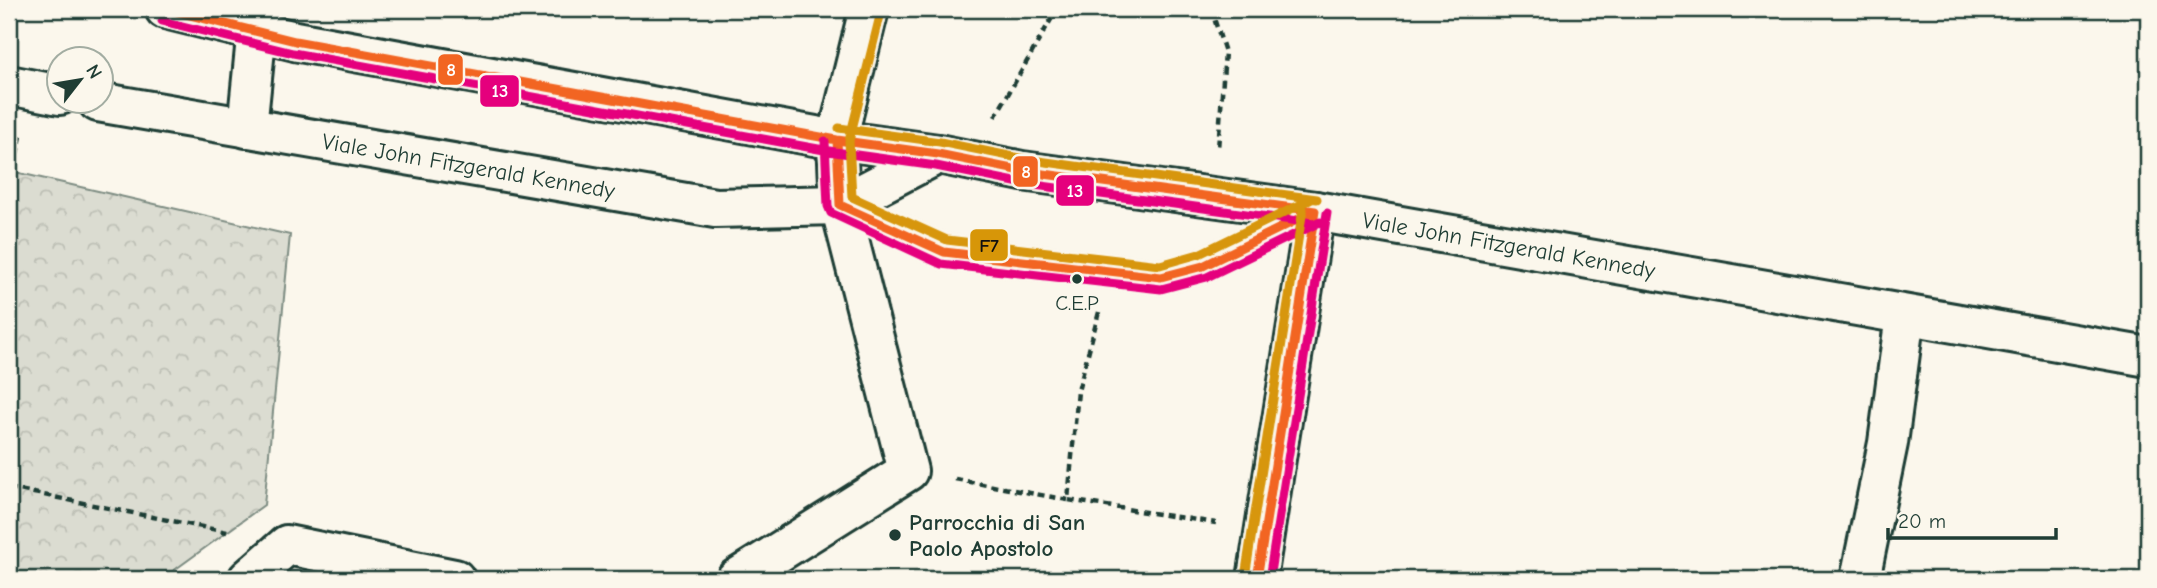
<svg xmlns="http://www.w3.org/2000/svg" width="2157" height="588" font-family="'Comic Neue',sans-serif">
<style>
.park{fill:url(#park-crowns);stroke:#7d8c82;stroke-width:2}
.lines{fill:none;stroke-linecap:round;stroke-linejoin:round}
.service-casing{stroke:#1f3d34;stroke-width:33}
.minor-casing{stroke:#1f3d34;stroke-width:44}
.path{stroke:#1f3d34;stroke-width:4.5;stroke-dasharray:7 5;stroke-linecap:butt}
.service{stroke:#fbf7ec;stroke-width:28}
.minor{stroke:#fbf7ec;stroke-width:38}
.bus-1-casing{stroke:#fbf7ec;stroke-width:14}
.bus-2-casing{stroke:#fbf7ec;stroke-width:14}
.bus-3-casing{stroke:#fbf7ec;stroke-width:14}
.bus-1{stroke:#f26522;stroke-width:9}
.bus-2{stroke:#e5007d;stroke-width:9}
.bus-3{stroke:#d79608;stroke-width:9}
.bus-dot{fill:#1f3d34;stroke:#fbf7ec;stroke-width:2.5}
.labels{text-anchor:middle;stroke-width:6;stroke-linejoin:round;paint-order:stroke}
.bus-label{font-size:21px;fill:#1f3d34;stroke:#fbf7ec}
.street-label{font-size:23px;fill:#1f3d34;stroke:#fbf7ec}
.poi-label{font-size:23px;font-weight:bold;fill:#1f3d34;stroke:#fbf7ec;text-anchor:start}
.line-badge{stroke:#fbf7ec;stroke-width:2.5}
.badge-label{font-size:19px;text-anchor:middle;font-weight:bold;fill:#fff}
.pale-badge-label{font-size:19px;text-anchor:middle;font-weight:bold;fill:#111}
</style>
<defs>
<pattern id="park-crowns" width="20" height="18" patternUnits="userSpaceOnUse" patternTransform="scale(1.75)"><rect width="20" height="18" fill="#dbdcd1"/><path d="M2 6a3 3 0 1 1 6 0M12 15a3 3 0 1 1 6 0" fill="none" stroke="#bcbeb4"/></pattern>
</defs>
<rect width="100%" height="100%" fill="#fbf7ec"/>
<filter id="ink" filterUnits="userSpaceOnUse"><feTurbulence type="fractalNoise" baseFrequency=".0143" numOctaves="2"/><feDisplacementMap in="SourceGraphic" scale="14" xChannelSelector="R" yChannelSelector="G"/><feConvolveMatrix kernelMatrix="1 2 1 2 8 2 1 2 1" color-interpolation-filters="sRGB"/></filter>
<g filter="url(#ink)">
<path class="park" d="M15,172L290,235L264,505L162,579H9V188Z"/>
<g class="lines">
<g class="service-casing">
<path id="service" d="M840,205L944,252L1161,277L1203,266L1315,211"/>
</g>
<g class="minor-casing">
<g id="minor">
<path id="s1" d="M165,9L295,41L837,140L938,154L1022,171L1315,211L2148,357"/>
<path d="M9,85L60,95"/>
<path id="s2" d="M98,102L715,208L840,205L938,154"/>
<path d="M247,128L259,9"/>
<path d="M248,579L287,545L455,579"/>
<path d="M736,579L908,471L840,205L837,140L869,9"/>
<path d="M1257,579L1315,211"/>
<path d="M1860,579L1888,443L1905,315"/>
</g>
</g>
<path class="path" d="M1211,9L1225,52L1218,149
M995,117L1057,9
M9,190L21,136
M1099,312L1078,391L1068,500L1216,523
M955,479L1068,500
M9,488L227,532"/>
<use href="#service" class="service"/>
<use href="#minor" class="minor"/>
<g class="bus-1-casing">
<path id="bus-1" d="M165,9L295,41L837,140L938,154L1022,171L1315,211
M837,140L840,205L944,252L1161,277L1203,266L1315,211
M1257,579L1315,211"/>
</g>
<g class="bus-2-casing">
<path id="bus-2" d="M162,21L293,53L835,152L936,166L1020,183L1313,223
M825,141L828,206L831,213L941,264L1161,289L1207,277L1320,222
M1269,579L1327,213"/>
</g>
<g class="bus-3-casing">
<path id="bus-3" d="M881,12L849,141L852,197L947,240L1160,265L1199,254L1310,200
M839,128L940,142L1024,159L1317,199
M1245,577L1303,209"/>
</g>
<use href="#bus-1" class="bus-1"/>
<use href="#bus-2" class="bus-2"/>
<use href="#bus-3" class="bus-3"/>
</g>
</g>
<g class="bus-dot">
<circle cx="1077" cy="279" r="6"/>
<circle cx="895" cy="535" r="7"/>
</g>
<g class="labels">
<g class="bus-label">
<text x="1077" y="310">C.E.P</text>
</g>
<g class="street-label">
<text dy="8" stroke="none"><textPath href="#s2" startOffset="376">Viale John Fitzgerald Kennedy</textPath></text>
<text dy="8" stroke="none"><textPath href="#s1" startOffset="1365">Viale John Fitzgerald Kennedy</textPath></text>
</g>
<g class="poi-label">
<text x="909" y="530">Parrocchia di San<tspan x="909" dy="26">Paolo Apostolo</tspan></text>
</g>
</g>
<g class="line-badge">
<rect x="437" y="53" width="27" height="33" rx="7" fill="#f26522"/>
<rect x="479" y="74" width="41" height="34" rx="7" fill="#e5007d"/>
<rect x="1012" y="155" width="27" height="33" rx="7" fill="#f26522"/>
<rect x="1055" y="174" width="40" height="33" rx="7" fill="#e5007d"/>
<rect x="969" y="228" width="40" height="34" rx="7" fill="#d79608"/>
</g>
<g class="badge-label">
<text x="451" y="76">8</text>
<text x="500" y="97">13</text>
<text x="1026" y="178">8</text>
<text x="1075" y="197">13</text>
</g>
<g class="pale-badge-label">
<text x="989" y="252">F7</text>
</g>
<rect width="2157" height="588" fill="none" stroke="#fbf7ec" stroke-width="35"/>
<rect x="18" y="18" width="2122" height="553" fill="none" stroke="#1f3d34" stroke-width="2.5" filter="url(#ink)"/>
<g transform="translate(80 80) rotate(59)"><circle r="33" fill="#fbf7ec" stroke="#a3ada2" stroke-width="2"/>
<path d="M0-5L12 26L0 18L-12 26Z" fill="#1f3d34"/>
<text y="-10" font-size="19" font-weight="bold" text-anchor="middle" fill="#1f3d34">N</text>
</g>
<path d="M1888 528v10h168v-10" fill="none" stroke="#1f3d34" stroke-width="3.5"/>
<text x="1898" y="528" font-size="21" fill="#1f3d34" stroke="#fbf7ec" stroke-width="5" paint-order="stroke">20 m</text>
</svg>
